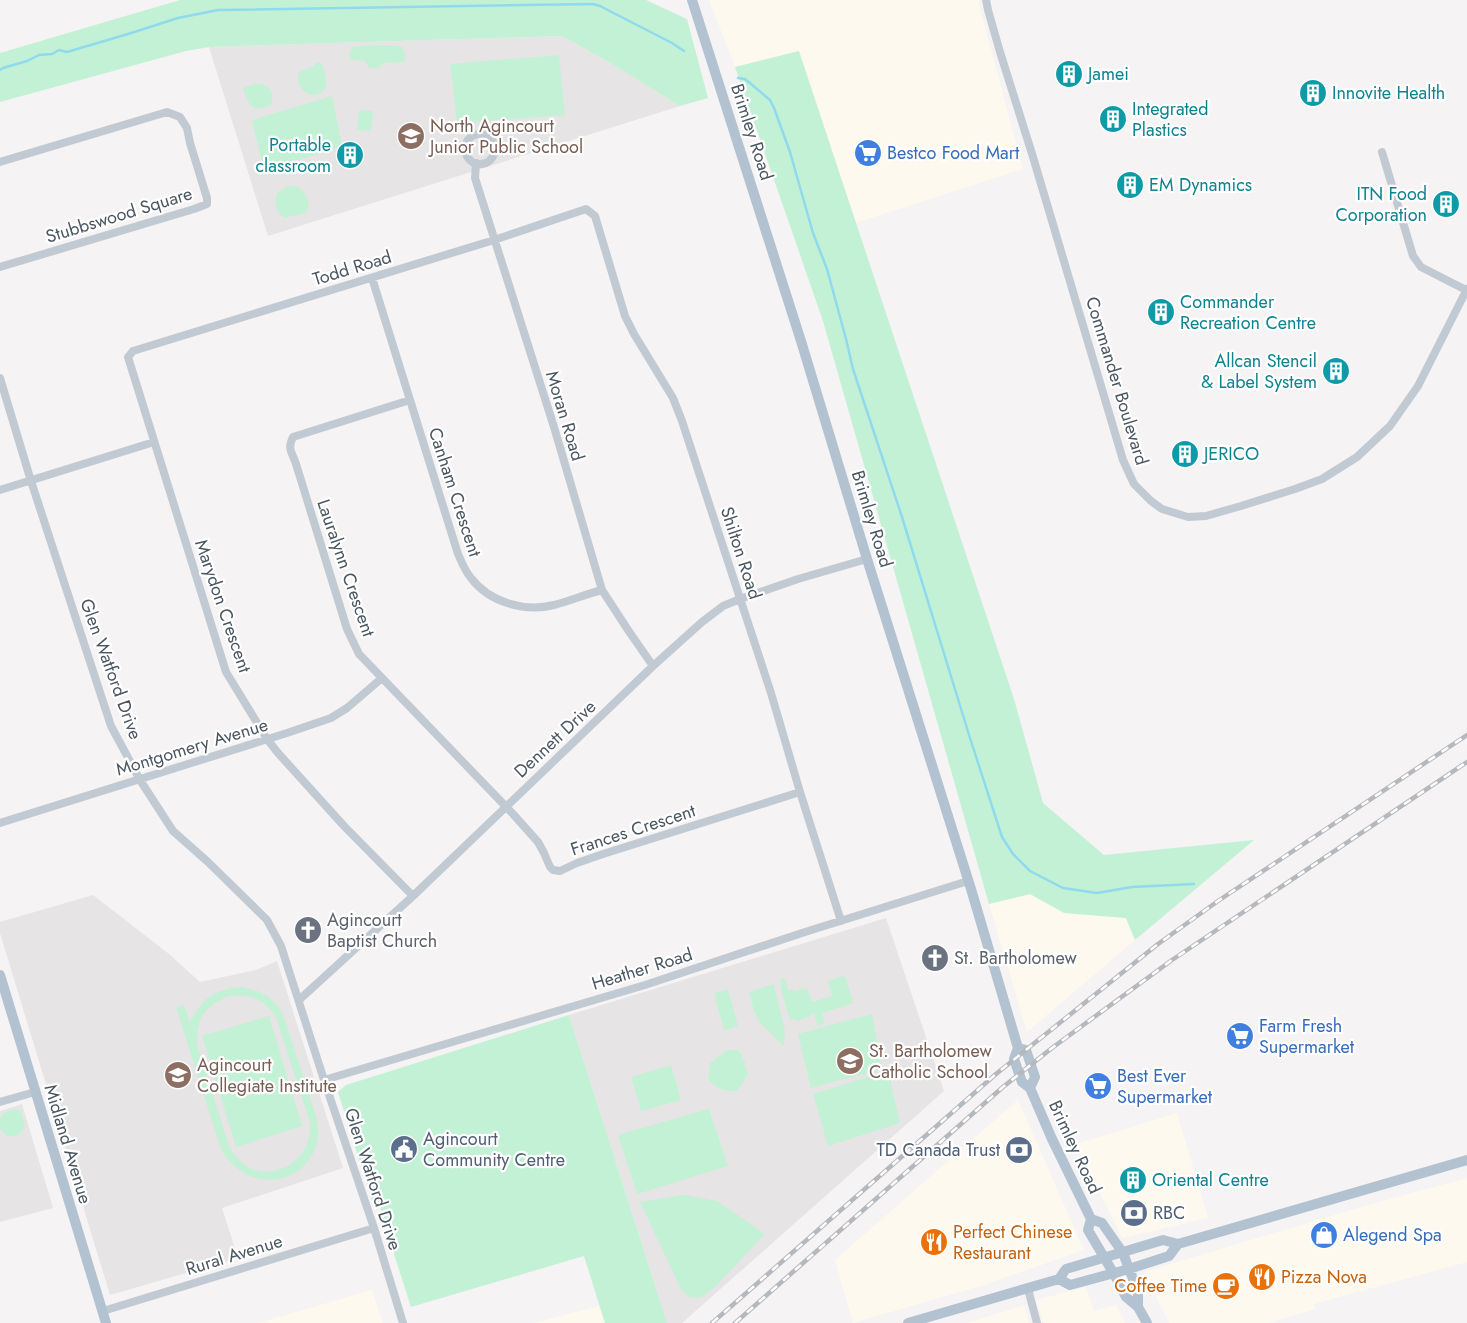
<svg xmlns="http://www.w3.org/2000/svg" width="1467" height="1323" font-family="Jost,sans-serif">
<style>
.commercial{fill:#fdf9ef}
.education{fill:#e6e4e5}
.green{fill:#c3f1d5;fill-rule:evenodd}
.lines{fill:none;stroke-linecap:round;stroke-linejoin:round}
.stream{stroke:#90daee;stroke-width:2.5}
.minor{stroke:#c1cad2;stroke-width:8}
.major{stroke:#b3c2d1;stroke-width:10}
.rail-casing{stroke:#b5b8bd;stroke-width:4.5}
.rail{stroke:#fff;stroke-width:2.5;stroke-dasharray:8;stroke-linecap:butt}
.labels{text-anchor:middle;stroke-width:4.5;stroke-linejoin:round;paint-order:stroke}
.culture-label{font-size:18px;fill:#0d838f;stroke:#fff;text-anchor:start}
.education-label{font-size:18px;fill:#785e54;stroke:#fff;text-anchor:start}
.street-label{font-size:18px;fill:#4a5661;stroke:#fff}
.shop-label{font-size:18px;fill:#366cbe;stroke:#fff;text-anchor:start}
.worship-label{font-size:18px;fill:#5b616d;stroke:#fff;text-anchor:start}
.service-label{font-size:18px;fill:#4e5e75;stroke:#fff;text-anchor:start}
.food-label{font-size:18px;fill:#c56008;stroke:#fff;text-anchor:start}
</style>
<rect width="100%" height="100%" fill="#f5f3f3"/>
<path class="commercial" d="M709,0H979V5L1023,169L856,223L799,51L735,67Z
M1030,894L1064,913L1126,918L1135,940L1027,1032L989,904Z
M1018,1100L1084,1250L981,1286L853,1323L835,1260Z
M1177,1113L1208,1218L1122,1238L1076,1144Z
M1467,1178V1262L1314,1304L1315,1309L1267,1323H1169L1144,1272L1364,1206Z
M1086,1287L1094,1311L1116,1305L1125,1323H1043L1036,1300Z
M372,1290L383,1323H258Z
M1024,1305L1029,1323H967Z
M599,1306L605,1323H534Z"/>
<path class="education" d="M562,36L610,63L680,106L268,236L209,47Z
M93,895L169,954L200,982L256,970L277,961L343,1168L222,1208L238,1258L110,1295L0,933V922Z
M886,918L944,1091L682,1323H667L569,1015Z
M22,1104L53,1208L0,1222V1111Z"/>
<path class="green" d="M180,0H646L687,19L708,98L680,106L610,63L562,36L209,47L186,51L0,102V53Z
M377,45L400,46C405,51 407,55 404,62L383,63L379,68H369L365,61L350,59L349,53L352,47Z
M799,51L1014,699L1043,803L1104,855L1254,840L1135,940L1126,918L1064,913L1030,894L989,904L823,321L735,67Z
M559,55L565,115L457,123L450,64Z
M319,62L322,64C324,70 328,81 325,88C317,103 292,91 299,72L314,66L315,63Z
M256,84C270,83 275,93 271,105C251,114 249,105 243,88L245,87Z
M332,96L342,146L264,171L252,120Z
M359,110L373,111L371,131L357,130Z
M289,186C303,186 307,194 309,206L305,213L284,218C275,211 274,202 278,192Z
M843,976L846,978L853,1003L822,1013L825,1023L818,1026L814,1013L809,1017L796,1021L795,1019L790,1020L782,993L780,980L784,978L789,991L793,989L794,991L807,988L812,1002L832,996L828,981Z
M774,984L785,1032L784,1046L760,1023L754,1011L749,992Z
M241,987C262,991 272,996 283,1014L317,1119C318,1127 319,1135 317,1143C303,1191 243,1191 221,1149L176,1007L184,1005L190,1022C202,999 214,989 241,987ZM229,996C252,995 263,998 276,1017L310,1123C311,1146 299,1164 277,1170C267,1173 256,1172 247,1166C240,1162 235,1155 230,1149L197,1044C196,1018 206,1005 229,996Z
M728,989L738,1026L724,1030L714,993Z
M872,1014L882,1069L811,1088L798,1034Z
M569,1015L667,1323H605L584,1256L411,1307L394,1254V1247L380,1207L374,1208L338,1092L346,1085Z
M269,1016L302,1126L236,1147L202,1036Z
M728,1050H738L744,1060L748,1074L737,1091C724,1091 717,1090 708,1079L710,1063Z
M671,1065L681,1100L641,1111L631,1077Z
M888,1071L900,1123L828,1146L813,1094Z
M16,1109L21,1112L25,1126C21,1134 16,1138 6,1136L0,1128V1118L5,1112Z
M709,1109L728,1166L637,1194L618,1135Z
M684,1195L717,1201L765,1234L715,1287L702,1297L691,1298L682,1291L640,1202Z"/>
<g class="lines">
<path class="stream" d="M0,70L3,68L27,61L39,55L52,54L59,50L67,52L128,34L178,18L218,10L593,4L600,6L672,43L684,51
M738,78L745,79L770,100L774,108L790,152L813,233L827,269L846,339L853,369L902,517L970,738L1002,837L1013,854L1030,871L1063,888L1097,893L1132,887L1194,884"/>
<path class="minor" d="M986,0L988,10L1000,52L1033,157L1123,460L1134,484L1151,501L1162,509L1188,517L1206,516L1241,506L1295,489L1322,479L1357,457L1390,426L1418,386L1467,289
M465 149a15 15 0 1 1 30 0a15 15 0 1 1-30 0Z
M1382,152L1413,256L1421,267L1466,290
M0,162L167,112L180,117L187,128L190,143L207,198V204L194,209L0,267
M476,163L475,178L554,427L602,590L628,630L653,666
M372,278L458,554C462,563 465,571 471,578C490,603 525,612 554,605C570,601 586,594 602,590
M0,378L31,481L111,726L140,780L173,831L208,862L267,920L281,946L324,1080L374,1228L403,1323
M410,400L293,437C287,449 292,452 296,464L347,629L359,654L513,814L538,842L544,853L550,867L553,870L560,871L577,863L603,854L800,792
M0,490L154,442
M0,823L287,733L331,718L347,708L382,678
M413,896L344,826L278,753L267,739L226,672L128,357L133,351L494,240L586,209L595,216L625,316L634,334L673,398L682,421L771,693L800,792L841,921
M299,1000L413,896L653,666L702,622L723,606L740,599L798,579L867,559
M324,1080L645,985L805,932L968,881
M0,1102L35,1092
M1028,1289L1037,1323
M103,1311L374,1228"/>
<path class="major" d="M692,0L801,341L867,559L971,889L1018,1048L1014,1059L1022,1082L1030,1088L1052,1139L1091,1219L1088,1230L1114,1274L1126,1297L1138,1307L1147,1323
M0,975L106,1323
M1018,1048L1026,1050L1035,1077L1030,1088
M1091,1219L1102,1223L1123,1253L1138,1292V1307
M1059,1279L1070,1285L1129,1269L1169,1256L1178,1244
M908,1323L1059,1279L1066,1269L1163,1240L1178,1244L1467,1160"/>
<g class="rail-casing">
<path id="rail" d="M712,1323L996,1074L1158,944L1218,901L1467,735
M735,1323L1003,1087L1052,1048L1172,960L1467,762"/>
</g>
<use href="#rail" class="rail"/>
</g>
<defs>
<g id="building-disc" transform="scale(1.4375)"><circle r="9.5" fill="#0f9aa8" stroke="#fff"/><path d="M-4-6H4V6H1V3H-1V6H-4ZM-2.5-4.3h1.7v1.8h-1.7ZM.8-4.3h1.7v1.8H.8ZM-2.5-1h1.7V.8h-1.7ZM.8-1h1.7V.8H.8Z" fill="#fff"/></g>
<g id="school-disc" transform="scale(1.4375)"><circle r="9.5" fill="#8d6e63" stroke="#fff"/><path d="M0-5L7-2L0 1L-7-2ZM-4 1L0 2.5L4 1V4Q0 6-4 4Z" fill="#fff"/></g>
<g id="supermarket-disc" transform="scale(1.4375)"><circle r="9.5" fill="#3f7fe0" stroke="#fff"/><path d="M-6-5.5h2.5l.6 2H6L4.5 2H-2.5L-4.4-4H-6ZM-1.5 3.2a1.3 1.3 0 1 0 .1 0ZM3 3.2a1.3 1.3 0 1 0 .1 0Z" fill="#fff"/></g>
<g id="church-disc" transform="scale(1.4375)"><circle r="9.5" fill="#6b7280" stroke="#fff"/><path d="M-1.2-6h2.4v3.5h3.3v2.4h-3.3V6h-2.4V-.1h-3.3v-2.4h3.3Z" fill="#fff"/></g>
<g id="civic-disc" transform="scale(1.4375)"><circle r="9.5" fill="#5c6f8a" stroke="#fff"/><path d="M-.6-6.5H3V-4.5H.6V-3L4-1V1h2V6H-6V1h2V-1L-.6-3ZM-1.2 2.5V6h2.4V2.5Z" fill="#fff"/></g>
<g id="bank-disc" transform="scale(1.4375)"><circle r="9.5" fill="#5c6f8a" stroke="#fff"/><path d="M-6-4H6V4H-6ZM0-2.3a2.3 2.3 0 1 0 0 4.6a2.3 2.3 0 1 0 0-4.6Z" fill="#fff"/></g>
<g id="shop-disc" transform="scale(1.4375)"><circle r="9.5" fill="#3f7fe0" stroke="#fff"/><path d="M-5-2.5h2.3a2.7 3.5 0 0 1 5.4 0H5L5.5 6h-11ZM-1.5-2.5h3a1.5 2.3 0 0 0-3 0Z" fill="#fff"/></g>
<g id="restaurant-disc" transform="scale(1.4375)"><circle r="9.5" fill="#e8710a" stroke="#fff"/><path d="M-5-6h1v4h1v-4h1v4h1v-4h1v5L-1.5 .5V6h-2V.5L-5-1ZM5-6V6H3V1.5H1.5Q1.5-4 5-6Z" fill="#fff"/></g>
<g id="cafe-disc" transform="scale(1.4375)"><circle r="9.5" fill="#e8710a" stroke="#fff"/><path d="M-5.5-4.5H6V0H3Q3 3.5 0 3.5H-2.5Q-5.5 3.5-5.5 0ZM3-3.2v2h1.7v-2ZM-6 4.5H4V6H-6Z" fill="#fff"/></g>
</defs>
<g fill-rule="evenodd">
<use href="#building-disc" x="1069" y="74"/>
<use href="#building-disc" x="1313" y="93"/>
<use href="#building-disc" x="1113" y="119"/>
<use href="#school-disc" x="411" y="136"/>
<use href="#supermarket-disc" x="868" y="153"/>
<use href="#building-disc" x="350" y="155"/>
<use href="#building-disc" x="1130" y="185"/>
<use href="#building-disc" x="1446" y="204"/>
<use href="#building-disc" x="1161" y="312"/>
<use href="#building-disc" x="1336" y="371"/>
<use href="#building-disc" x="1185" y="454"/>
<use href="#church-disc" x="308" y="930"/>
<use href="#church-disc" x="935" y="958"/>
<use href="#supermarket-disc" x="1240" y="1036"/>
<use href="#school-disc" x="850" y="1061"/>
<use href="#school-disc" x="178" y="1075"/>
<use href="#supermarket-disc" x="1098" y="1086"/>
<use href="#civic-disc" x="404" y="1149"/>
<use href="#bank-disc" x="1019" y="1150"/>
<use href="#building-disc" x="1133" y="1180"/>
<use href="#bank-disc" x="1134" y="1213"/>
<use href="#shop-disc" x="1324" y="1235"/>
<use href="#restaurant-disc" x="934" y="1242"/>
<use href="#restaurant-disc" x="1262" y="1277"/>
<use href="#cafe-disc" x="1226" y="1286"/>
</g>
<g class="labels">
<g class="culture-label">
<text x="1088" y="80">Jamei</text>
<text x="1332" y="99">Innovite Health</text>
<text x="1132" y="115">Integrated<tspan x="1132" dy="21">Plastics</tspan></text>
<text x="331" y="151" text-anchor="end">Portable<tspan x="331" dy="21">classroom</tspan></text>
<text x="1149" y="191">EM Dynamics</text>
<text x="1427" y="200" text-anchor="end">ITN Food<tspan x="1427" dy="21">Corporation</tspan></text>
<text x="1180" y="308">Commander<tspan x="1180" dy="21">Recreation Centre</tspan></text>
<text x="1317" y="367" text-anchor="end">Allcan Stencil<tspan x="1317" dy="21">&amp; Label System</tspan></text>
<text x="1204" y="460">JERICO</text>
<text x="1152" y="1186">Oriental Centre</text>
</g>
<g class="education-label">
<text x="430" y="132">North Agincourt<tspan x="430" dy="21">Junior Public School</tspan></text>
<text x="869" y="1057">St. Bartholomew<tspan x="869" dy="21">Catholic School</tspan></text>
<text x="197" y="1071">Agincourt<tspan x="197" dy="21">Collegiate Institute</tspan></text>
</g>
<g class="street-label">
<text transform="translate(752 132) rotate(72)" y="6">Brimley Road</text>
<text transform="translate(119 215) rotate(-17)" y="6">Stubbswood Square</text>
<text transform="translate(352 268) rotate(-17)" y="6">Todd Road</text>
<text transform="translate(1117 381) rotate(73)" y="6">Commander Boulevard</text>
<text transform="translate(565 416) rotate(73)" y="6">Moran Road</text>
<text transform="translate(455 492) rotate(72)" y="6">Canham Crescent</text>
<text transform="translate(872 519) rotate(73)" y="6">Brimley Road</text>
<text transform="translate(741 553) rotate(72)" y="6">Shilton Road</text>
<text transform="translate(346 568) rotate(71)" y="6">Lauralynn Crescent</text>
<text transform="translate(223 606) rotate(71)" y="6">Marydon Crescent</text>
<text transform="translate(111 669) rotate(70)" y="6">Glen Watford Drive</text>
<text transform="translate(555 739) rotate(-43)" y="6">Dennett Drive</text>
<text transform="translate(192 747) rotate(-17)" y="6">Montgomery Avenue</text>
<text transform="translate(633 830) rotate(-18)" y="6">Frances Crescent</text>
<text transform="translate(642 969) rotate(-17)" y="6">Heather Road</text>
<text transform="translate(68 1144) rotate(73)" y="6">Midland Avenue</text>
<text transform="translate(1075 1147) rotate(65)" y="6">Brimley Road</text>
<text transform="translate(373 1179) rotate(72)" y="6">Glen Watford Drive</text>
<text transform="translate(234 1255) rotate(-17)" y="6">Rural Avenue</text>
</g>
<g class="shop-label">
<text x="887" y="159">Bestco Food Mart</text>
<text x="1259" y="1032">Farm Fresh<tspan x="1259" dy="21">Supermarket</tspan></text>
<text x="1117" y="1082">Best Ever<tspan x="1117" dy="21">Supermarket</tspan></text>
<text x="1343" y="1241">Alegend Spa</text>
</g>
<g class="worship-label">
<text x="327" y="926">Agincourt<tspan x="327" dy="21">Baptist Church</tspan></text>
<text x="954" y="964">St. Bartholomew</text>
</g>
<g class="service-label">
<text x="423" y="1145">Agincourt<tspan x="423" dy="21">Community Centre</tspan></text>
<text x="1000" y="1156" text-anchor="end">TD Canada Trust</text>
<text x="1153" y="1219">RBC</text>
</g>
<g class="food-label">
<text x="953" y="1238">Perfect Chinese<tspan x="953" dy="21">Restaurant</tspan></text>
<text x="1281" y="1283">Pizza Nova</text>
<text x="1207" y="1292" text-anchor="end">Coffee Time</text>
</g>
</g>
</svg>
